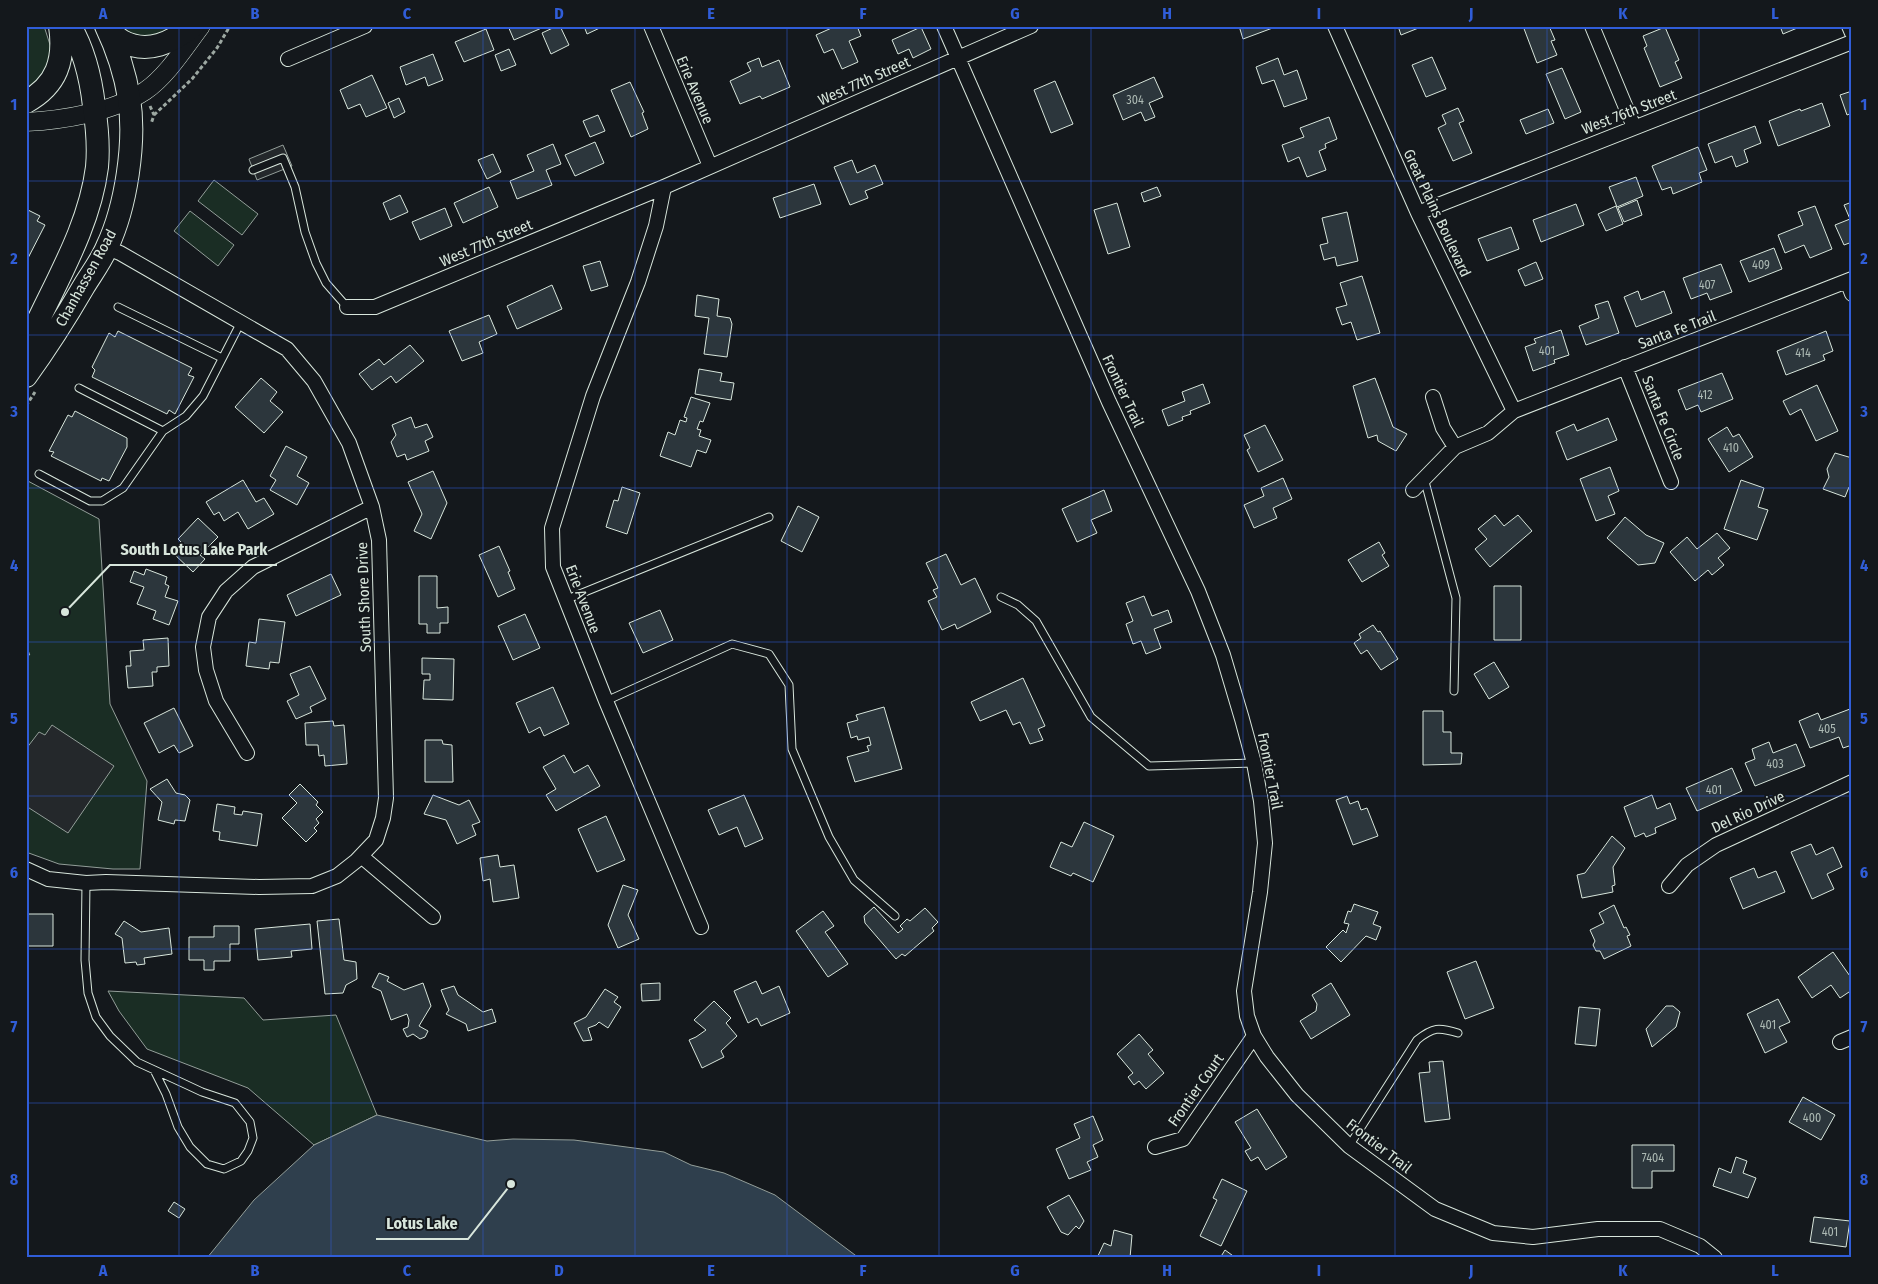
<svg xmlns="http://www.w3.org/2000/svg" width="1878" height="1284" font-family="'Fira Sans Condensed',sans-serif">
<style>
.green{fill:#1a2d24;stroke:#939e99}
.parking{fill:#24282b;stroke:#939e99}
.water{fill:#2f3f4d;stroke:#939e99}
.building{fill:#2c363c;stroke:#d8e6dc}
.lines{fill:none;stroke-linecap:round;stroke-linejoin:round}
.service-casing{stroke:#d8e6dc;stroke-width:9}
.minor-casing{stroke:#d8e6dc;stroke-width:16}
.tertiary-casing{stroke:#d8e6dc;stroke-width:19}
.primary-casing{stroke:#d8e6dc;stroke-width:24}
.path{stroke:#9da8a2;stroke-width:3;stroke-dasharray:4 2.5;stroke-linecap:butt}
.service{stroke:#14181c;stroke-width:7}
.minor{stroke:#14181c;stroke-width:14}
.tertiary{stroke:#14181c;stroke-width:18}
.primary{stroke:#14181c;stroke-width:22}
.grid{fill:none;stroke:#305dd8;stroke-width:1;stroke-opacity:0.55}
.labels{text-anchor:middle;stroke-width:4;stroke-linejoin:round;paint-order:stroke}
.number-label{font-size:12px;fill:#adbab4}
.street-label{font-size:15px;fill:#d8e6dc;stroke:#14181c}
.leader{fill:none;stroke:#d8e6dc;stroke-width:2}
.callout-dot{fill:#d8e6dc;stroke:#14181c;stroke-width:2}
.callout-label{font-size:16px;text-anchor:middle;font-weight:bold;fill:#d8e6dc;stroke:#14181c;stroke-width:4;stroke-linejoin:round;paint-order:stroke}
.neatline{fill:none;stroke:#305dd8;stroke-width:2}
.grid-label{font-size:16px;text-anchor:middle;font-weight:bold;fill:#305dd8}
</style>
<rect width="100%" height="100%" fill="#14181c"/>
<path class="green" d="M26,26H44L53,54L44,90L26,95Z
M106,26H193L166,44Z
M214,180L258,214L242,235L198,201Z
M190,211L234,245L218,266L174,231Z
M26,480L99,519L110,704L147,781L140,869H113L59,864L26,852Z
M108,991L244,998L263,1020L336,1015L377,1115L314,1145L248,1088L147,1049L119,1011Z"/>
<path class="parking" d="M283,145L292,166L257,180L249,159Z
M52,725L114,766L68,833L26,806V749L39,732L45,735Z"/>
<path class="water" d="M377,1115L487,1141L513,1139L574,1140L664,1152L691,1165L724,1173L775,1195L859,1258H207L254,1200L314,1145Z"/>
<path class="building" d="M508,26H544V27L514,40Z
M557,26H560L569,45L551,54L542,33Z
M584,26H604L587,34Z
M836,26H857L861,36L849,41L858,62L842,69L833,49L824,53L816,35Z
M1239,26H1278L1243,39Z
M1398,26H1421V27L1401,35Z
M1523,26H1549L1555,40L1551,41L1557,55L1537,63Z
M1780,26H1802L1783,34Z
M921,27L931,49L913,58L909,49L898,54L892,40Z
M1665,27L1679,60L1675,62L1682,78L1660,87L1644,48L1647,46L1643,36Z
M486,29L494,50L464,62L455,42Z
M509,49L516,65L501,71L495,55Z
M433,54L443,80L428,86L425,77L406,85L400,67Z
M1432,57L1446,89L1426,97L1412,65Z
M759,58L762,67L779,60L790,87L762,99L760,96L740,104L730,81L751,71L747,63Z
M1278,58L1284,75L1297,70L1307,99L1284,107L1274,80L1262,84L1256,67Z
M1562,68L1581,112L1565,119L1546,74Z
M372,75L387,108L366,117L360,104L348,109L340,90Z
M1154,77L1163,97L1149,103L1155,117L1145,121L1141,112L1123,120L1113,95Z
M1055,81L1073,124L1051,133L1034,90Z
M630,82L644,112L642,113L648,129L631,137L611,90Z
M1852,91V113L1847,115L1840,95Z
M399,98L405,112L394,118L388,103Z
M1822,103L1830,126L1778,146L1769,121L1800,109L1801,111Z
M1458,108L1464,121L1459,123L1472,153L1453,161L1438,128L1446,124L1442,115Z
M1548,109L1554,123L1526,134L1520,120Z
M598,115L605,131L590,137L583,121Z
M1329,117L1337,139L1325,144L1326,148L1319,151L1326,170L1307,177L1299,157L1288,162L1282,145L1304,137L1300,128Z
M1755,126L1761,143L1744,150L1748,162L1736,167L1732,156L1715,163L1708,144Z
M595,142L604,163L575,176L565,155Z
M553,144L561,164L546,170L552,185L517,199L510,181L534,171L527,155Z
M1698,147L1707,170L1699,173L1702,182L1673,194L1671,187L1662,190L1652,166Z
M493,154L501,172L487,179L478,160Z
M852,160L857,173L875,165L883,184L865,191L868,198L850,205L834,167Z
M1636,177L1643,196L1617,207L1609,187Z
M814,184L821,204L780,218L773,198Z
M489,187L498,207L463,223L454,203Z
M1157,187L1161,196L1144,202L1141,193Z
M400,195L408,212L390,220L383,203Z
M1637,200L1642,215L1624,222L1618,208Z
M1852,202V242L1844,245L1835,225L1850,219L1844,205Z
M1117,203L1130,247L1108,254L1094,210Z
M1576,204L1584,225L1541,242L1533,220Z
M1616,206L1623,224L1606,231L1598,214Z
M1815,206L1832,249L1810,258L1804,245L1785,253L1778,235L1803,225L1798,212Z
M445,208L452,226L420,240L412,222Z
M26,209L40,216L37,221L45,225L26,262Z
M1347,212L1358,261L1337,266L1335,257L1324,260L1320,245L1328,243L1322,218Z
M1511,227L1519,249L1487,261L1478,239Z
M1774,248L1782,269L1749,282L1740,261Z
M600,261L608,286L591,291L583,266Z
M1536,262L1543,279L1525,286L1518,270Z
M1721,264L1732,292L1710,300L1707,293L1691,299L1683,278Z
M1362,276L1380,333L1357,340L1351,322L1342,325L1336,308L1347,305L1340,283Z
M552,285L562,309L517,329L507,306Z
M1638,291L1641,300L1664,291L1672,313L1636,327L1624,297Z
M697,295L719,299L717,316L730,318L732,324L727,357L704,354L709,318L695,316Z
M1608,301L1619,333L1586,345L1579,326L1599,318L1595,305Z
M489,315L497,334L479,342L483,353L462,361L449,331Z
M1561,330L1569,355L1554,360L1555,363L1533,371L1525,347L1536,343L1534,339Z
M118,331L192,368L188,375L194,377L175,414L169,410L167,414L92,377L95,370L92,367L109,333L115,337Z
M1826,331L1833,351L1823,355L1825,360L1786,375L1777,351Z
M410,345L424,361L396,383L391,376L372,390L359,374L379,359L384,365Z
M699,369L722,373L720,381L734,383L731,400L695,394Z
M1722,373L1733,399L1701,412L1698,405L1686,410L1678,390Z
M261,378L277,392L270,401L283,412L264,433L235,407Z
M1375,378L1393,427L1407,434L1396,451L1378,441L1377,435L1368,438L1353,386Z
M1203,384L1210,403L1190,411L1191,414L1182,417L1183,420L1168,426L1162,410L1185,401L1182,392Z
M1817,385L1838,431L1816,441L1801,409L1790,415L1783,401Z
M691,397L710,403L703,422L700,421L697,429L701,430L699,436L711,440L706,453L697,450L691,467L660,456L668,432L675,435L680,420L686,422L687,418L684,417Z
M75,411L127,438V447L109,481L102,478L101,481L51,456L54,452L49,451L68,415L72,417Z
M411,417L415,428L427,424L433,437L425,441L429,451L407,460L405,454L397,457L391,442L396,435L392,425Z
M1608,418L1617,440L1567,460L1556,432L1574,424L1577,431Z
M1265,425L1283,460L1258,472L1247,450L1250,448L1244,435Z
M1727,427L1733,437L1739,434L1753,457L1729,472L1708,439Z
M286,446L307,457L297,476L309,483L297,505L270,490L276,480L270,476Z
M1835,453L1852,458V487H1849L1845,497L1823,489L1829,477L1827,469Z
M1610,467L1619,491L1608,496L1615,514L1596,521L1580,479Z
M433,471L447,503L431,539L414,531L422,514L408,482Z
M1283,478L1292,499L1273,508L1277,518L1254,528L1244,505L1264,496L1261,488Z
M243,480L256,502L264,498L274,514L248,529L238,512L224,521L219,512L214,515L206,502Z
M1741,480L1764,488L1758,507L1768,510L1757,540L1724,529Z
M622,487L640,493L627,534L606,527L614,500L618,501Z
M1104,490L1112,511L1091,520L1097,533L1077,542L1062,509Z
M798,506L819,517L802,552L781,541Z
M1495,515L1504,526L1518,515L1532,531L1490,567L1475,549L1487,539L1478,529Z
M1625,517L1646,535L1664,543L1655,563L1638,565L1607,538Z
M198,518L218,537L200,555L205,559L193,572L172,552L182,543L178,539Z
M1717,533L1730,548L1718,558L1724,565L1712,575L1708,570L1695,581L1670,552L1687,537L1697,549Z
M1379,542L1385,553L1382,555L1389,566L1362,582L1348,560Z
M499,546L510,571L508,572L515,589L498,597L479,555Z
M946,554L961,585L975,578L991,612L957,629L955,624L942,630L928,601L937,597L933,590L938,588L926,563Z
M146,569L167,577L165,584L169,586L165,597L178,601L169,625L153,619L156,611L137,604L144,587L130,582L134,571L144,575Z
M331,574L341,595L296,616L287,595Z
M419,576H437V608L448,607V623H440V633H427V624H419Z
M1494,586H1521V640H1494Z
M1144,596L1152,616L1168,610L1172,622L1154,629L1161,648L1146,654L1141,641L1133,644L1126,624L1133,621L1126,603Z
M660,610L673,640L643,653L629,623Z
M525,614L540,648L513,660L498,626Z
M259,619L285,622L279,663L270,662L269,669L246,666L249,642L256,643Z
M1373,625L1378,632L1380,631L1398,659L1381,670L1367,650L1361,654L1354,643L1361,638L1359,634Z
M168,638L169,666L157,667V672H152L153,686L128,688L126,666H131L130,651L144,650L143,640Z
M422,658L454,659L453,700L423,699L424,680H430V674H422Z
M1494,662L1509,687L1489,699L1474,674Z
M310,666L326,699L310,707L312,712L296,719L287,701L299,695L290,674Z
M1023,678L1045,726L1038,729L1043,740L1030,744L1020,722L1013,725L1006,710L980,721L971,702Z
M553,687L569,724L544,736L540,727L529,733L516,703Z
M884,707L902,769L855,782L847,757L869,751L867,746L871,745L869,737L858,740L857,736L851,738L847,723L858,720L856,715Z
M174,708L193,746L179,753L174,745L159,753L144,723Z
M1850,709L1852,713V745L1843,748L1839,737L1810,748L1799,721L1818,713L1821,720Z
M1423,711H1443V732H1451V753H1462L1461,764L1423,765Z
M333,721L334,726L344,725L347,764L325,766L324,755L319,756L318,745H306L305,723Z
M425,740H442L443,744L452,745L453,782H425Z
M1769,742L1773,753L1796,744L1805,766L1755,786L1745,763L1755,759L1752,749Z
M564,755L574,773L588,765L600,786L556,811L546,795L556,789L543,767Z
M1732,768L1742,791L1697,811L1686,788Z
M167,779L176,793L185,795L190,800L185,821L175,820L174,824L158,820L162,802L150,789Z
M300,784L318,802L316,805L323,812L316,819L319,823L314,828L317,831L306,842L282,818L297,803L289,795Z
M433,795L459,805L469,800L480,822L472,825L476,835L457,844L446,820L424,814Z
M744,795L763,839L745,847L737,827L719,835L708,810Z
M1652,795L1657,809L1670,803L1676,819L1655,828L1656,833L1646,837L1644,833L1635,837L1624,807Z
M1347,796L1350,804L1358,801L1361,810L1367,808L1378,836L1353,845L1336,800Z
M217,804L235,807L234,814L242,815L243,811L262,814L257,846L219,840L220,832L213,831Z
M606,816L625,860L597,872L578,829Z
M1084,822L1114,836L1093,882L1073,873L1071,876L1050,867L1061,842L1072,847Z
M1612,836L1625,848L1613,867L1615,885L1612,886L1613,892L1582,898L1577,875L1585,873Z
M1811,844L1816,855L1833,847L1842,867L1827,874L1834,889L1812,899L1791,852Z
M498,855L500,867L514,865L519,898L493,902L490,879L483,881L480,858Z
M1754,868L1758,878L1776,871L1785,892L1743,909L1730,878Z
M623,885L638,890L628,915L639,939L618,948L608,925Z
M1354,904L1378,912L1373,924L1381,927L1376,940L1366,936L1341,962L1326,947L1343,930L1346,933L1349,924L1344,923L1348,911L1351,912Z
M1614,905L1624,928L1626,927L1630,935L1627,936L1631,946L1604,959L1600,951H1596L1593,945L1595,941L1590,930L1604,923L1599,913Z
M874,907L898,933L903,929L900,926L907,919L910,921L925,908L938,922L932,928L934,931L905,956L902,954L896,959L865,923L864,916Z
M823,911L834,926L825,932L848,964L828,977L796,931Z
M26,914H53V946H26Z
M339,919L344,960L356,962L357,979L346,985L343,993L325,994L317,921Z
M124,921L141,932L169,928L172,954L144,958L145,964L137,965L136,962L125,963L122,938L115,934Z
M310,924L312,949L291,951L292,957L258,960L255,929Z
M214,926H239V944H230V961H214V970H204V960H189V937H214Z
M1833,952L1852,979V990L1840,998L1831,985L1812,998L1798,977Z
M1476,961L1494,1008L1465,1019L1447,972Z
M379,973L389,977L387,981L404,990L423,983L431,1006L419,1026L428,1031L425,1037L420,1039L413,1034L407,1037L403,1029L408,1027L409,1020L407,1014L391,1020L381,991L372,987Z
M756,981L762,994L779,986L790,1013L761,1026L757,1018L748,1023L734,991Z
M660,983V1000L642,1001L641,984Z
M1331,983L1350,1015L1311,1039L1300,1021L1316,1011L1317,1004L1312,995Z
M454,986L458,995L483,1012L492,1009L496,1022L468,1031L466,1024L446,1014L449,1010L441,990Z
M605,989L618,997L614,1002L621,1007L608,1028L599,1022L596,1025L588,1028L592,1040L583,1041L574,1023L586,1017Z
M1778,999L1790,1022L1779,1027L1787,1042L1765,1053L1747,1014Z
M714,1001L731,1018L726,1023L737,1036L721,1051L724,1057L702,1068L689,1040L696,1037L706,1030L694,1020Z
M1666,1006H1673L1680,1012L1676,1027L1652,1047L1646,1029Z
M1579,1007L1600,1009L1596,1046L1575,1044Z
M1139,1034L1153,1050L1148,1054L1164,1073L1146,1089L1139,1081L1134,1085L1128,1077L1133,1073L1117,1054Z
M1443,1061L1450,1119L1425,1122L1419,1073L1430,1072L1429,1062Z
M1803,1097L1835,1115L1821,1140L1789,1122Z
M1257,1109L1287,1157L1266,1170L1258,1157L1251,1161L1245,1151L1251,1148L1235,1122Z
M1093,1116L1103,1140L1093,1145L1098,1157L1087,1162L1091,1170L1069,1179L1056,1149L1080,1138L1074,1124Z
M1632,1145H1674V1171H1652V1188H1632Z
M1736,1157L1747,1161L1743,1173L1756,1178L1748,1198L1713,1186L1719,1168L1731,1173Z
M1222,1179L1247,1191L1221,1246L1200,1236L1217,1200L1213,1198Z
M1069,1195L1084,1221L1079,1229L1076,1226L1068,1235L1061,1232L1047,1207Z
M174,1202L185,1209L179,1218L168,1211Z
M1814,1217L1850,1221L1846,1247L1810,1242Z
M1114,1230L1132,1235L1130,1258H1097L1104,1243L1111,1246Z
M1225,1250L1236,1258H1220Z"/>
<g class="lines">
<g class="service-casing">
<path id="service" d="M253,170L283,158L295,187L305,232L316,263L326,283L347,307
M118,307L222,358
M79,388L163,431
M39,474L90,501H102L123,488L163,431L186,416L203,396L241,322
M1424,478L1456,598L1454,691
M1001,597L1018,605L1036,621L1091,717L1149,766L1254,763
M565,600L769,517
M606,701L732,644L769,654L789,685L792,749L829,837L854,880L895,916
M86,883L85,960L88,993L96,1017L110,1036L137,1062L187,1085L202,1092L235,1103L250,1122L253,1138L248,1151L241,1161L224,1169L207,1164L190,1147L178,1127L166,1094L154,1070
M1349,1146L1417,1040C1433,1027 1439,1027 1458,1033"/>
</g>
<g class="minor-casing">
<path id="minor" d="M651,26L710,166
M944,26L1109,402L1198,591L1223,655L1242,719L1254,763L1261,801L1265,843L1260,892L1244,991L1247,1016L1254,1036L1267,1057L1297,1095L1349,1146L1435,1209L1493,1233L1533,1237L1598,1229H1660L1700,1246L1715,1258
M1335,26L1418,213L1514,411
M1592,26L1634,127
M1849,26L1852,33
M288,59L365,26
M664,187L656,226L638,282L593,396L552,528L553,567L606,701L701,927
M1418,213L1852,42
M1847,281L1852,294
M347,307H375L664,187L1031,26
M1625,367L1671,482
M1433,397L1443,428L1455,447
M1413,490L1455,447L1488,433L1514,411L1852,279
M247,753L216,701L206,670L203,647L209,617L226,591L253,567L372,507
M361,856L433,917
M26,869L48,879L86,883L106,882L259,887L312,886L337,876L356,861L376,840L383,818L386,798L379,540L372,507L349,443L314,381L287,349L120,253L107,248
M1669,886L1687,865L1716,845L1852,782
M1840,1042L1852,1037
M1155,1147L1183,1139L1254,1036"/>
</g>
<g class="tertiary-casing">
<path id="tertiary" d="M26,122C64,120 113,112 145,91C167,76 185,47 201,26"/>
</g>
<g class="primary-casing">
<path id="primary" d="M107,28C111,32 117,38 122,41C148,55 172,42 193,26
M26,102C57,85 65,60 60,26
M26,347C51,289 89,231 97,167C99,146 97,126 94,106C91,79 84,50 70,26
M26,376C47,347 66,317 84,286C92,273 101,261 107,247C126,207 136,142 129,98C125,73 117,49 106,26"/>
</g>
<path class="path" d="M150,106L154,115L151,124
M154,115L192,79L217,48L230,26
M26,406L35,392
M26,655L31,653"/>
<use href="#service" class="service"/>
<use href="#minor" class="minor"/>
<use href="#tertiary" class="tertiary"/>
<use href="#primary" class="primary"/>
</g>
<path class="grid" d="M179,26V1258M331,26V1258M483,26V1258M635,26V1258M787,26V1258M939,26V1258M1091,26V1258M1243,26V1258M1395,26V1258M1547,26V1258M1699,26V1258M26,181H1852M26,335H1852M26,488H1852M26,642H1852M26,796H1852M26,949H1852M26,1103H1852"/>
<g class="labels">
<g class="number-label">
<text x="1135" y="104">304</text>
<text x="1761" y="269">409</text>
<text x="1707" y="289">407</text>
<text x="1547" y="355">401</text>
<text x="1803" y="357">414</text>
<text x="1705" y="399">412</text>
<text x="1731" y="452">410</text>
<text x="1827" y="733">405</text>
<text x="1775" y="768">403</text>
<text x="1714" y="794">401</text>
<text x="1768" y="1029">401</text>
<text x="1812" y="1122">400</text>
<text x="1653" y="1162">7404</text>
<text x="1830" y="1236">401</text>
</g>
<g class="street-label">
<text transform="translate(864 81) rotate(-24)" y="5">West 77th Street</text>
<text transform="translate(695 90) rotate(67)" y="5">Erie Avenue</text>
<text transform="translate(1629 112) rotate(-21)" y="5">West 76th Street</text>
<text transform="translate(1437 213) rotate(65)" y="5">Great Plains Boulevard</text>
<text transform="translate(486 243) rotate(-23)" y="5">West 77th Street</text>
<text transform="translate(86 278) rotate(-61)" y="5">Chanhassen Road</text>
<text transform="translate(1677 330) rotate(-21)" y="5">Santa Fe Trail</text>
<text transform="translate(1123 391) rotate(65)" y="5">Frontier Trail</text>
<text transform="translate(1663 418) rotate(68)" y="5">Santa Fe Circle</text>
<text transform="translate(364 597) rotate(-92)" y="5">South Shore Drive</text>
<text transform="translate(583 599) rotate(69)" y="5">Erie Avenue</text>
<text transform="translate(1270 771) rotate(79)" y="5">Frontier Trail</text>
<text transform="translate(1748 812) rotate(-25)" y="5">Del Rio Drive</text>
<text transform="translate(1196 1090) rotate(-55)" y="5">Frontier Court</text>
<text transform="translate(1379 1146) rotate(38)" y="5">Frontier Trail</text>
</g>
</g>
<path class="leader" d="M65 612L110 565H277M511 1184L468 1239H376"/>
<g class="callout-dot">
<circle cx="65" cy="612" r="5"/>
<circle cx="511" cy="1184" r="5"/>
</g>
<g class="callout-label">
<text x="194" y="555">South Lotus Lake Park</text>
<text x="422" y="1229">Lotus Lake</text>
</g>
<rect width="1878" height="1284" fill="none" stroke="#14181c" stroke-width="55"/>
<rect x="28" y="28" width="1822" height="1228" class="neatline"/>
<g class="grid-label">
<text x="103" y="19">A</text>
<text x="255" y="19">B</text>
<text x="407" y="19">C</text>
<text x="559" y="19">D</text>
<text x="711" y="19">E</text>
<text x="863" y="19">F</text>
<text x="1015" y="19">G</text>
<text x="1167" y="19">H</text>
<text x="1319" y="19">I</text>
<text x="1471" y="19">J</text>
<text x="1623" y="19">K</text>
<text x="1775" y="19">L</text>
<text x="14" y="110">1</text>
<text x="1864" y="110">1</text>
<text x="14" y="264">2</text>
<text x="1864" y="264">2</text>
<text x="14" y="417">3</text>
<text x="1864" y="417">3</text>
<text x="14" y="571">4</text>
<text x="1864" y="571">4</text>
<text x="14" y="724">5</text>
<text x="1864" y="724">5</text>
<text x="14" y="878">6</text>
<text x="1864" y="878">6</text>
<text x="14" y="1032">7</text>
<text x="1864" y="1032">7</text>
<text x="14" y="1185">8</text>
<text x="1864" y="1185">8</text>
<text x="103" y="1276">A</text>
<text x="255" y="1276">B</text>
<text x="407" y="1276">C</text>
<text x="559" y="1276">D</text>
<text x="711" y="1276">E</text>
<text x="863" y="1276">F</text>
<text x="1015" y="1276">G</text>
<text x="1167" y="1276">H</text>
<text x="1319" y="1276">I</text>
<text x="1471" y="1276">J</text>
<text x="1623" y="1276">K</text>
<text x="1775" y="1276">L</text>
</g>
</svg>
